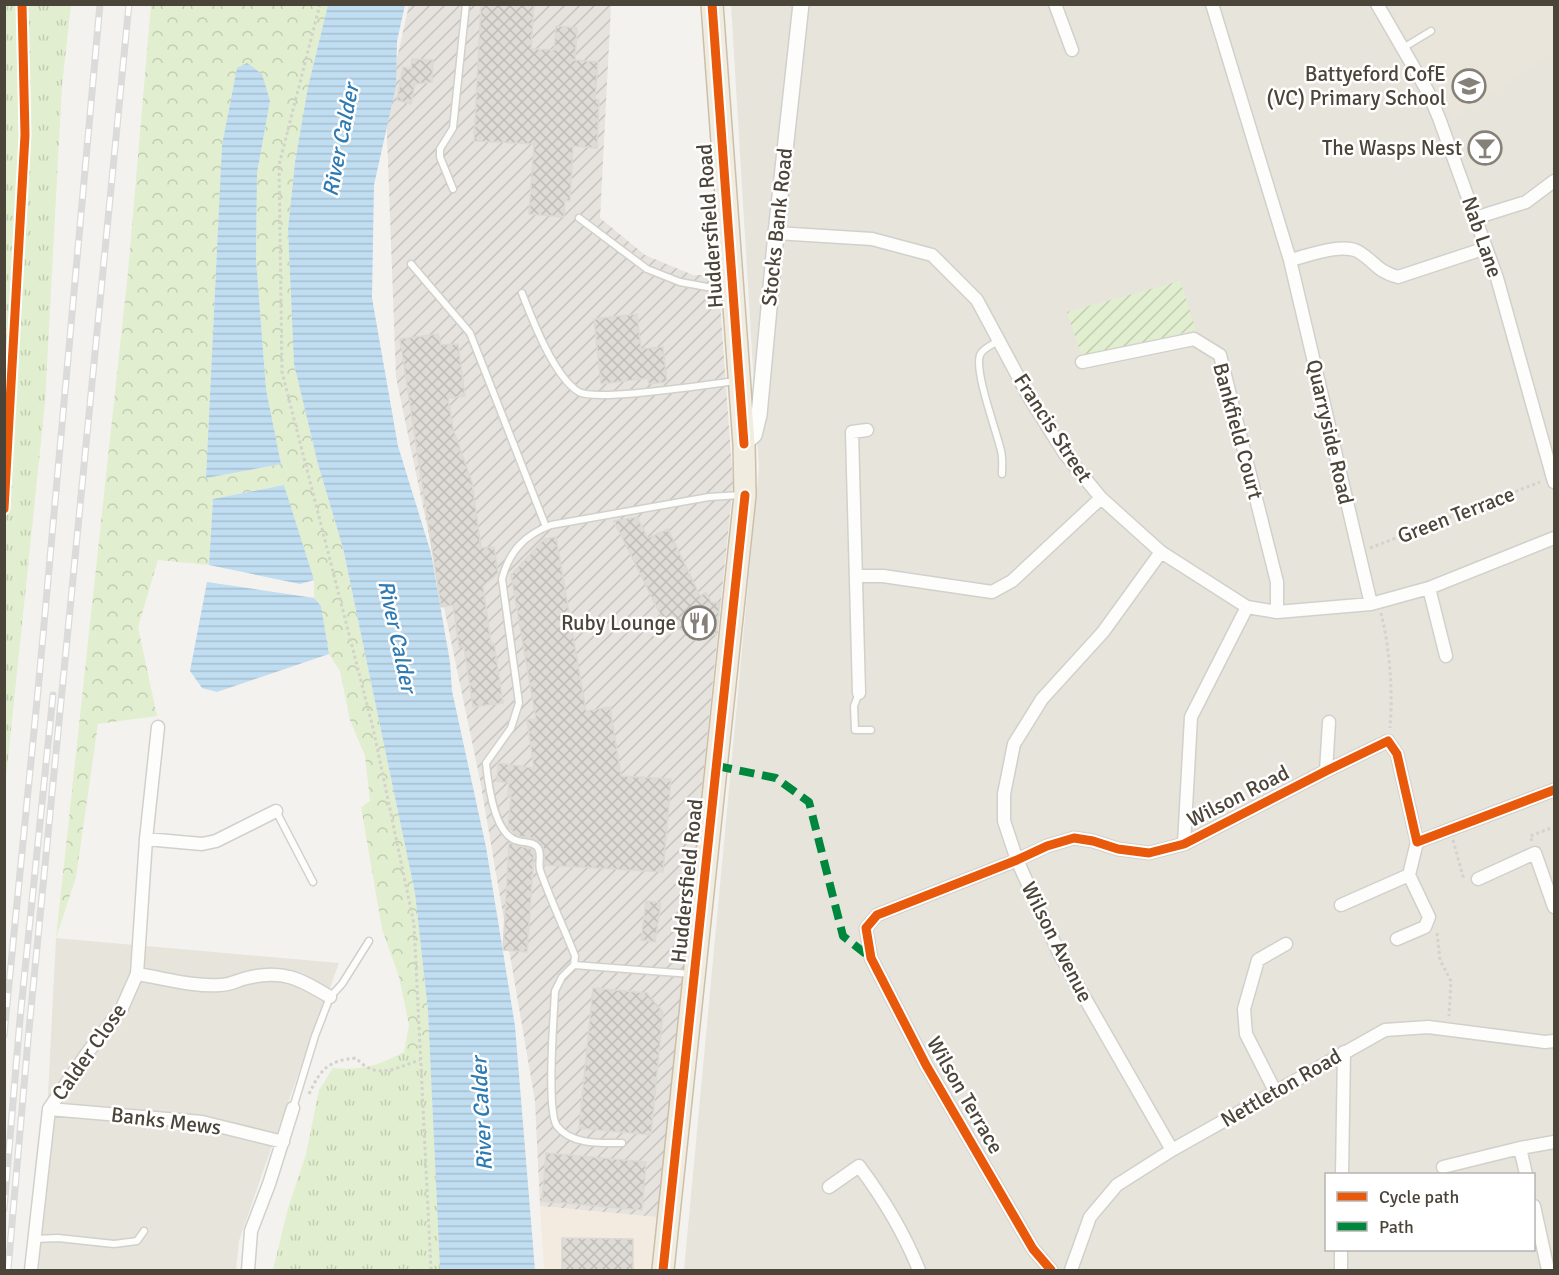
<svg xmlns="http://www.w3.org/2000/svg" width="1559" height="1275" font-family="Signika,sans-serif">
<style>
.residential{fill:#e7e4dc;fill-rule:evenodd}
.commercial{fill:#f3ebdf}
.industrial{fill:url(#industrial-furrows)}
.education{fill:#eae5da}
.grass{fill:url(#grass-tufts)}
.forest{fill:url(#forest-crowns);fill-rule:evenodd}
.garden{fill:url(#garden-furrows)}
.water{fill:url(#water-rules)}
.building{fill:url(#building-cross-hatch);stroke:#dcd9d4;stroke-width:1.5}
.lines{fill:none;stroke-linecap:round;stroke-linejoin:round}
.service-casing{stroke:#d2d0cb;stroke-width:9}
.minor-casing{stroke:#d2d0cb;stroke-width:15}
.tertiary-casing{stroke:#d2d0cb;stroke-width:18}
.trunk-casing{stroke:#ccbfa9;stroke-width:24}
.path{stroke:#d3d2cc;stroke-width:3;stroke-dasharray:3 3;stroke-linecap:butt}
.service{stroke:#fdfdfc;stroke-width:6}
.minor{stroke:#fdfdfc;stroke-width:12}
.tertiary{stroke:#fdfdfc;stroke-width:15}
.trunk{stroke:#f0ece0;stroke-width:21}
.rail-casing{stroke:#dbdbda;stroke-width:7}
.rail{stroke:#fff;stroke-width:4.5;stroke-dasharray:14;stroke-linecap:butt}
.quiet{stroke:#00873e;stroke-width:8;stroke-dasharray:15 8;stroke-linecap:butt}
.cycleway-casing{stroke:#fff;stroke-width:13}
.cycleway{stroke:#e8590c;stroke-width:9}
.labels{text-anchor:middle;stroke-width:5;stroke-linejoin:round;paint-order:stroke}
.poi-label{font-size:21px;fill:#4b4439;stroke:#fff;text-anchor:end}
.street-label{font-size:21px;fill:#4b4439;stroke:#fff}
.water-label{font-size:22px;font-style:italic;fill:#2e7ab2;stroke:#fff}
</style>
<defs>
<pattern id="industrial-furrows" width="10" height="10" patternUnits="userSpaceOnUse" patternTransform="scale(1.5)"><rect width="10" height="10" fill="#e6e2de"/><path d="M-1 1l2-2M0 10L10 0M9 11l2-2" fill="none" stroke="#c7c3bf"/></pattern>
<pattern id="grass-tufts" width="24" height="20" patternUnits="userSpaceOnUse" patternTransform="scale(1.5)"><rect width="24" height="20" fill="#e1eecf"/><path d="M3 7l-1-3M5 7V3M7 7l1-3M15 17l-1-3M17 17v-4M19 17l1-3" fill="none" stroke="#c3cdb2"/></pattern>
<pattern id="forest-crowns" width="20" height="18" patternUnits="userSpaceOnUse" patternTransform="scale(1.5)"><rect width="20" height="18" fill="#e1eecf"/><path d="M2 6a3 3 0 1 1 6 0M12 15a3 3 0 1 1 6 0" fill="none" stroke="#c3cdb2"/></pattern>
<pattern id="garden-furrows" width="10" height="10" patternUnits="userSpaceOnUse" patternTransform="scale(1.5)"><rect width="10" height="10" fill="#e1eecf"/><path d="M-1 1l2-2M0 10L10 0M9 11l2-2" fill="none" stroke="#c3cdb2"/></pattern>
<pattern id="water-rules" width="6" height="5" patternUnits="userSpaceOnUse" patternTransform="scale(1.5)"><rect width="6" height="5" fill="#c0ddf1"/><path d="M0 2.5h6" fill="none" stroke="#a6bfcf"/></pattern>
<pattern id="building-cross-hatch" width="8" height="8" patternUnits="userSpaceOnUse" patternTransform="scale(1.5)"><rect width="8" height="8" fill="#dedbd6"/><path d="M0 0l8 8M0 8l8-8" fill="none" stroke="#c0bdb8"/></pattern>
</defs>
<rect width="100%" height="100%" fill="#f4f2ee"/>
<path class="residential" d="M731,5H1554V1270H684L759,468ZM1326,1174H1534V1250H1326Z
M56,938L339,963L267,1160L239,1241L236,1270H39Z"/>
<path class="commercial" d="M540,1206L658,1217L653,1270H544Z"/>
<path class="industrial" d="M409,5H701V6H611L600,218L645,255L693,275H718L733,484L658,1217L540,1206L535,1101L480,780L396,377L386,108Z"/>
<path class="education" d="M1393,4L1554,5V52L1453,120L1391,6Z"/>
<path class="grass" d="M5,4L71,5L62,85L45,403L5,788Z
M404,1052H430L440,1270H273L288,1208L306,1154L319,1090L333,1068C362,1071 379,1065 404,1052Z"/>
<path class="forest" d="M151,5H328L308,87L295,162L288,229L294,364L318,464L343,548L415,893L428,1011L430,1052H404L409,1025L399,977L382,929L361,807L370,801L365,756L350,720L340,671L329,654L321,606L314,598V580L284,485L213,499L209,565L158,560L138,627L157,716L98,724L76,877L56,938L128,272ZM237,68L270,101L257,173L256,259L266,389L281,464L206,477L222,146Z"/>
<path class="garden" d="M1180,281L1196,330L1082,357L1067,312Z"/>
<path class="water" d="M328,5H405L397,41L396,86L374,185L372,298L398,446L431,553L450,662L452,691L486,847L515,1026L535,1270H440L428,1011L415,893L343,548L318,464L294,364L288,229L295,162L308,87Z
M247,63L262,74L270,101L257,173L256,259L266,389L281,464L206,478L222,145L237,68Z
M284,485L314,580L300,584L209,565L213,499Z
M207,582L314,598L321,606L329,654L217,692L202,688L190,671Z"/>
<path class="building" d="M481,4H534L531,49L554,50L556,26L577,28L575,60L598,62L595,99L599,100L597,148L573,146L570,201L565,200L564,217L529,214L534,144L474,141Z
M412,59L433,60L432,82L415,84L411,104L397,100L403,67L411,69Z
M637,314L641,349L663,347L667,382L649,384L648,378L601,384L594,319Z
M438,334L441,345L458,344L465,396L448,398L453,429L472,482L481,548L494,547L498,573L483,586L491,644L494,643L503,703L473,707L464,647H459L453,605L441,607L400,339Z
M637,517L648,538L668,529L700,596L706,592L711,602L720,603L716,635L679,629L670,634L614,521Z
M556,537L586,711L610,707L621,776L671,779L663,872L545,865L544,850L540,842L531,838L518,836L508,827L511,797H508L509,783L497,781L498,763L534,768L527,720L536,719L511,575L544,539Z
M509,843L531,849L534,854L527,952L503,950Z
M646,901L661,903L655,942L641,940Z
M593,988L647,993L663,1012L651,1135L579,1128Z
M546,1153L646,1162L642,1210L542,1201Z
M562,1238L633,1239V1270H562Z"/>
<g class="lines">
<g class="service-casing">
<path id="service" d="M1403,48L1431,31
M453,189L440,157V149L453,128L466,4
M579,218L647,269L680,282L707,287L729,288
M411,264L470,333L546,527
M522,293C532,319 554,377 579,392C598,402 709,384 736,381
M998,341C992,345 983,348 980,355C974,372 997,432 1001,451C1003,458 1002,466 1002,474
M859,693L854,706L855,730H871
M276,811L313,882
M574,965L562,977L555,991C554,1014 546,1111 557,1126C571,1145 601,1143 622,1143
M691,974L574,965L575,956C564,928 550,899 540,870C538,863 542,855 538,848C533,840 521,844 513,839C494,829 488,783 486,763L511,728L519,703L502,579C509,552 524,535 551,525L709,497L741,495
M293,1108L315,1036L330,997L342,984L369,941
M34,1239L58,1238L114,1244L137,1241L144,1231"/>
</g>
<g class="minor-casing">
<path id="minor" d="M1055,4L1072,50
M1212,4L1290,260L1371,604
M1377,4L1428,92L1439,118L1497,278L1554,482
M1475,218L1526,202L1554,181
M776,233L872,239L932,255L977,300L1029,397L1065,454L1101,498L1161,552L1247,607L1277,612L1371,604L1429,588L1554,538
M1290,260C1307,256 1343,242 1359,252C1375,262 1378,272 1398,277L1486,248
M1082,362L1194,339L1220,355L1277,582V612
M1161,552L1103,632L1042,699L1014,744L1004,794V821L1017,860L1059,953L1172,1150
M857,576H883L992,592L1012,581L1101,498
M1429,588L1446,656
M859,693L852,432L867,430
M1326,771L1329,722
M146,839L202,844L216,841L276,811
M1184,844L1191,717L1247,607
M1478,879L1535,853L1554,907
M1341,905L1409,875L1417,842
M1397,939L1425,927L1429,917L1409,875
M137,974C164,978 193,987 220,985C230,985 238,980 247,978C283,969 300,979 330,997
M1275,1091L1246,1034L1244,1009L1258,960L1286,944
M49,1109L202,1122L283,1142
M1520,1148L1526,1174
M1443,1167L1520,1148L1554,1142
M1342,1174L1344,1052
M829,1187L859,1166C883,1198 904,1233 919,1270
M1534,1206L1548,1270
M31,1270L49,1109L88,1052L122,1008L137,974L146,839L158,727
M248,1270L251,1231L269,1184L293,1108
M1051,1270L1033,1249L926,1065L871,958L866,928L877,915L1017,860L1047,846L1074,838L1093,841L1118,849L1149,853L1184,844L1326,771L1388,741L1397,754L1417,842L1554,790
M1071,1270L1090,1217L1117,1185L1172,1150L1385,1030L1428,1027L1545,1042L1554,1041
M1341,1270V1250"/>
</g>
<g class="tertiary-casing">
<path id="tertiary" d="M744,444L754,435L759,415L776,233L801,4"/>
</g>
<g class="trunk-casing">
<path id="trunk" d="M663,1270L745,495L744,444L712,4"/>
</g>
<path class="path" d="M320,4L279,165L282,372L373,728L414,924L431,1270
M1370,548L1540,482
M1381,613C1390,650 1393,691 1390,728
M1453,840L1464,880
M1532,841L1530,836L1554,827
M1437,933L1440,960L1451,981L1449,1016
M309,1094C321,1069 327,1061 356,1058C377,1081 395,1068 420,1060"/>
<use href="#service" class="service"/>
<use href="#minor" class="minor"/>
<use href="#tertiary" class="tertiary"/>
<use href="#trunk" class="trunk"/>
<g class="rail-casing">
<path id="rail" d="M4,1035L39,680L100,4
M4,1209L20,1019L53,695
M8,1270L28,1040L129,4"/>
</g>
<use href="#rail" class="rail"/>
<path class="quiet" d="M717,766L776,778L809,802L843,936L871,958"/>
<g class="cycleway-casing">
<path id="cycleway" d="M712,4L744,444
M4,509L25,135L22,4
M663,1270L745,495
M1051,1270L1033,1249L926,1065L871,958L866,928L877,915L1017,860L1047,846L1074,838L1093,841L1118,849L1149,853L1184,844L1326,771L1388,741L1397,754L1417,842L1554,790"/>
</g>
<use href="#cycleway" class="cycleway"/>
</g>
<defs>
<g id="school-ring" transform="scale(1.725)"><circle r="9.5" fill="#fff" stroke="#868178" stroke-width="1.5"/><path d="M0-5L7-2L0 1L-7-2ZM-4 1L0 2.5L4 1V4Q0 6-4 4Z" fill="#868178"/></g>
<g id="bar-ring" transform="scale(1.725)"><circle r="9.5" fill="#fff" stroke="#868178" stroke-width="1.5"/><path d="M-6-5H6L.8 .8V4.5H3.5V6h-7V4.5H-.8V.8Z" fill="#868178"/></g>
<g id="restaurant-ring" transform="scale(1.725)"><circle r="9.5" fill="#fff" stroke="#868178" stroke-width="1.5"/><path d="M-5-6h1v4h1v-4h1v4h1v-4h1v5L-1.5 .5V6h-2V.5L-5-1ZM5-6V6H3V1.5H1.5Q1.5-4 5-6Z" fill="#868178"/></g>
</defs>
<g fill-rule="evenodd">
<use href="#school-ring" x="1469" y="86"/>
<use href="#bar-ring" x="1485" y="148"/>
<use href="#restaurant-ring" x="699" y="623"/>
</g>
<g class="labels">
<g class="poi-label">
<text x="1446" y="81">Battyeford CofE<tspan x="1446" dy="24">(VC) Primary School</tspan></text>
<text x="1462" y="155">The Wasps Nest</text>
<text x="676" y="630">Ruby Lounge</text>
</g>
<g class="street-label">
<text transform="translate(710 226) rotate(-94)" y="7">Huddersfield Road</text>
<text transform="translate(777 227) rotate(-84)" y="7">Stocks Bank Road</text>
<text transform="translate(1482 237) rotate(71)" y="7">Nab Lane</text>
<text transform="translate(1053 428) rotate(57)" y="7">Francis Street</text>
<text transform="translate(1238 431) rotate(75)" y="7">Bankfield Court</text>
<text transform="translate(1330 432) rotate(77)" y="7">Quarryside Road</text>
<text transform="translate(1456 515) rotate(-21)" y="7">Green Terrace</text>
<text transform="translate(1238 796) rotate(-27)" y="7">Wilson Road</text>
<text transform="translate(687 881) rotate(-84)" y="7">Huddersfield Road</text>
<text transform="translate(1057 942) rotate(63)" y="7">Wilson Avenue</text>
<text transform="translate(89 1052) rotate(-55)" y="7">Calder Close</text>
<text transform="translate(1281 1088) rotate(-30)" y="7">Nettleton Road</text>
<text transform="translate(965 1095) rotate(60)" y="7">Wilson Terrace</text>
<text transform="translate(166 1121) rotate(7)" y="7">Banks Mews</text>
</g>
<g class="water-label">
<text transform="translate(340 140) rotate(-79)" y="8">River Calder</text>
<text transform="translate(398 636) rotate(78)" y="8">River Calder</text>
<text transform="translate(481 1114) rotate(-93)" y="8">River Calder</text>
</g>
</g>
<rect width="1559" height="1275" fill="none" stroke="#4b4439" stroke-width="12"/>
<rect x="1325" y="1173" width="210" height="78" fill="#ffffff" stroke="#b7b4b0" stroke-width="1.5"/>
<rect x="1337" y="1192" width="30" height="9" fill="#e8590c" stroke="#b7b4b0" stroke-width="1.5"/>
<text x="1379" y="1203" font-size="18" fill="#4b4439">Cycle path</text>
<rect x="1337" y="1222" width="30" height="9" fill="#00873e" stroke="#b7b4b0" stroke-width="1.5"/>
<text x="1379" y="1233" font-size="18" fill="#4b4439">Path</text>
</svg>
